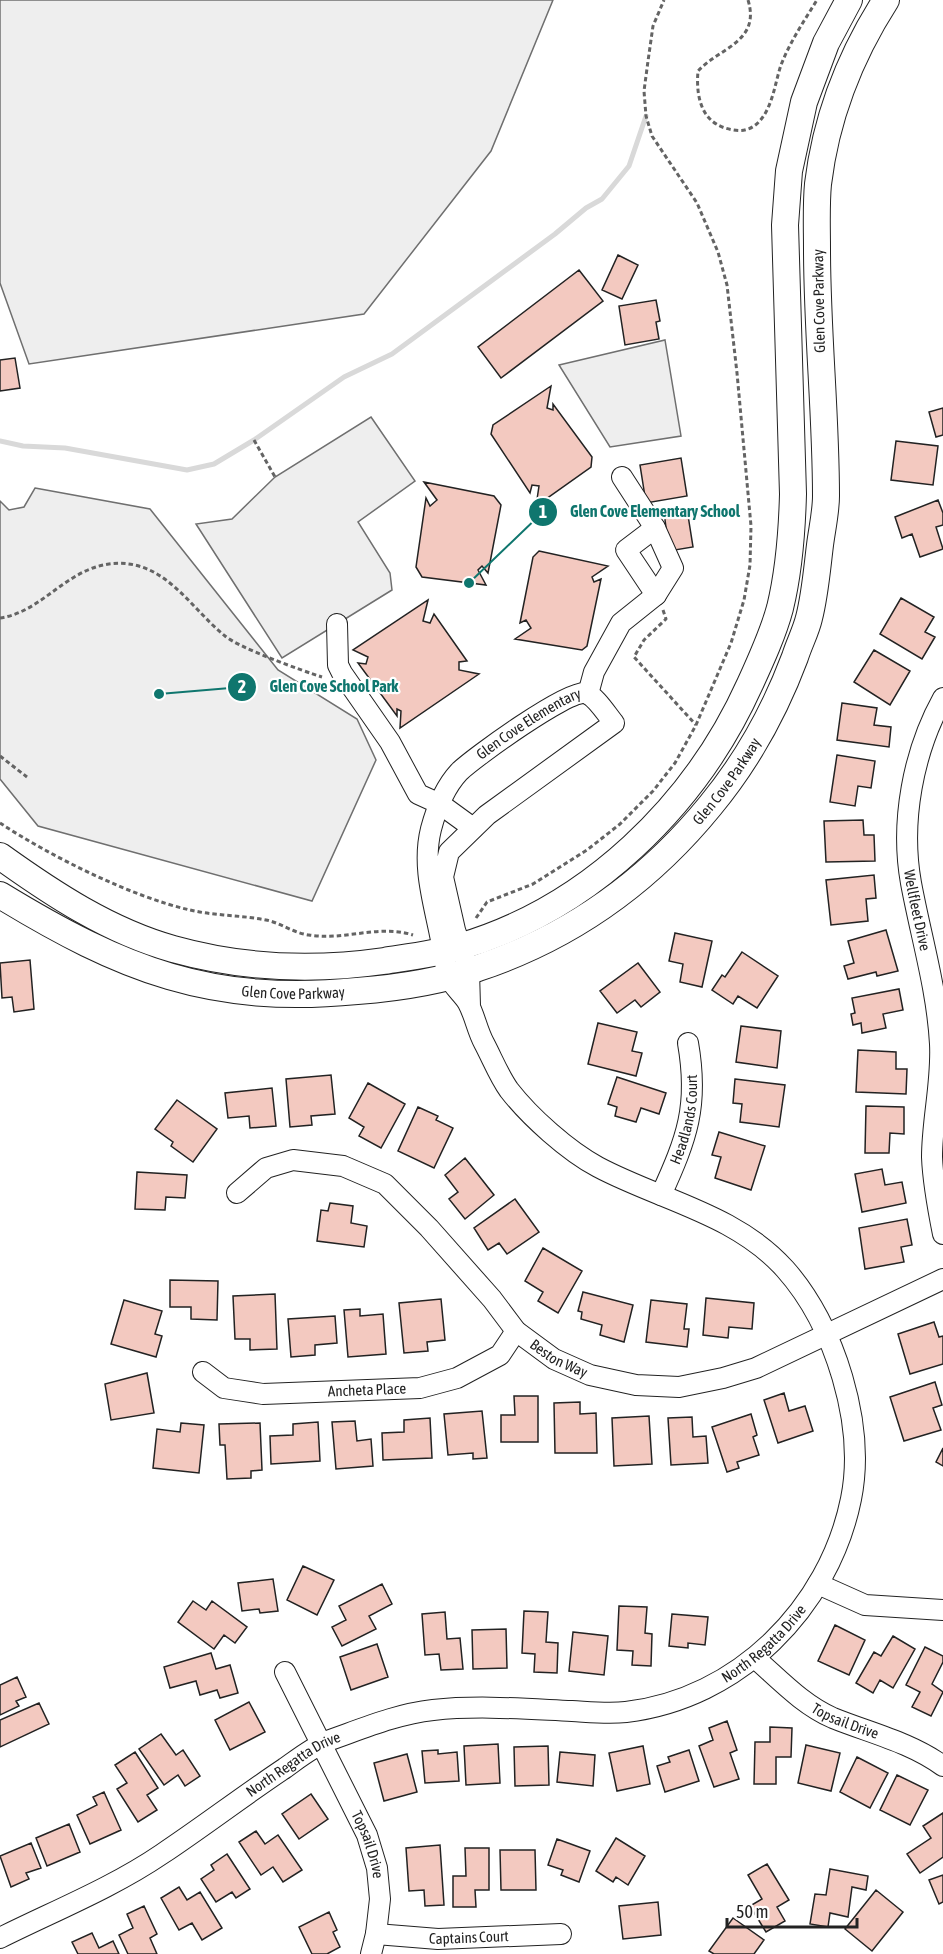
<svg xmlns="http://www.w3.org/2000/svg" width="943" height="1954" font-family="'Asap Condensed',sans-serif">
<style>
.green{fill:#eee;stroke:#6f6f6f;stroke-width:1.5}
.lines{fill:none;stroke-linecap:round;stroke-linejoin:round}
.stream{stroke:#d9d9d9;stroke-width:5}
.building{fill:#f3c9c0;stroke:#222;stroke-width:1.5}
.minor-casing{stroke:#222;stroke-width:22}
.major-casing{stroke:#222;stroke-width:28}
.path{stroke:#646464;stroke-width:3;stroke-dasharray:4.5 3;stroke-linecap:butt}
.minor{stroke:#fff;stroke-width:20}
.major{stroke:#fff;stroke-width:26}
.labels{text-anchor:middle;stroke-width:4.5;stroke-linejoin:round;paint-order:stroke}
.street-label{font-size:15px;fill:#222;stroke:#fff}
.leader{fill:none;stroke:#0f766e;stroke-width:2}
.callout-dot{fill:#0f766e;stroke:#fff;stroke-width:2}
.mark-label{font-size:18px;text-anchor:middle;font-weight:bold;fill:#fff}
.callout-label{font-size:16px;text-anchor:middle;font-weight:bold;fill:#0f766e;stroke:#fff;stroke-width:4.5;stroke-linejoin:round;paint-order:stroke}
</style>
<rect width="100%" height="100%" fill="#fff"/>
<path class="green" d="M0,0H553L491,151L364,314L29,364L0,283Z
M665,340L681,436L610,447L559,365Z
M371,417L415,481L358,522L390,573L392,590L282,658L196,524L232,519L275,477Z
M35,488L150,509L278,670L357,719L376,760L312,901L38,826L0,779V501L9,510L24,507Z"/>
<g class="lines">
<path class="stream" d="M0,441L23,446L65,448L187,470L214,464L254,440L344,377L392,354L555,234L586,208L602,199L629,166L646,116"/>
</g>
<path class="building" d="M618,255L638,265L622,299L602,290Z
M579,270L603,301L501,378L478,347Z
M656,300L660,321L656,322L659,339L625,345L619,306Z
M15,358L20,388L0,391V360Z
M551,386L547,408L553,410V404L592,457L591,467L536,506L539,486L532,485L530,493L491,434L493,425Z
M943,408V435L936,437L929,412Z
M896,441L938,446L933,485L891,480Z
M681,458L687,496L646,503L640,465Z
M424,482L494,496L501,505L488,573L482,566L478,570L486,585L422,577L416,567L426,498L430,506L437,500Z
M938,500L943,513V525L936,527L943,549L920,557L912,534L902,538L895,517Z
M687,509L693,547L669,551L664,512Z
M539,551L608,566L592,577L594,582L601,579L587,646L582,650L515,639L531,628L526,620L520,623L533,557Z
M901,598L934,617L925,632L935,637L922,659L880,634Z
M428,600L423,621L430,623L434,614L467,661L459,662V670L479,674L400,728L401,711L397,709V716L358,663L366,664L368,657L353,650Z
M874,650L910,671L890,705L854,682Z
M842,703L877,708L874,725L891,727L889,747L837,740Z
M837,755L875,761L871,788L858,786L855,806L830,802Z
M863,820L864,835H874L875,861L826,862L824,821Z
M874,875L876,898L866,899L868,921L831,925L826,880Z
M886,930L898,971L877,976L876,972L848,979L844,966L854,963L848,941Z
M675,933L712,941L702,987L680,982L683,964L669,961Z
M742,952L778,976L757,1008L738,996L733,1004L712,990L722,975L725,977Z
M30,960L34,1009L14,1012L12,997L2,998L0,963Z
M638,963L660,992L641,1007L635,1000L617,1013L600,991Z
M899,989L903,1010L883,1014L886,1028L862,1033L861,1023L853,1025L851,1014L855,1013L852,998Z
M598,1023L637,1032L632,1051L642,1053L636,1076L588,1064Z
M741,1026L781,1031L777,1068L736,1062Z
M858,1050L896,1052V1069H907L906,1094L856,1092Z
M331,1075L335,1114L311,1116L312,1125L290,1127L286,1079Z
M617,1077L666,1093L659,1114L641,1108L636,1122L615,1116L617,1107L608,1104Z
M735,1079L785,1085L779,1127L740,1122L742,1104L733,1103Z
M368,1083L405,1104L381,1148L359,1136L364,1127L349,1118Z
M272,1088L276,1126L250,1128L249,1116L228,1118L225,1093Z
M177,1100L217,1129L193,1162L171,1146L173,1142L155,1129Z
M866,1106L904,1107V1134L890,1133L889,1153H865Z
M418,1107L438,1116L436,1120L453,1128L434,1168L398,1151Z
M719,1132L765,1146L751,1190L715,1178L721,1157L712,1155Z
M465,1158L494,1195L465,1219L449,1199L458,1192L445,1175Z
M882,1169L885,1185L902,1182L906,1203L862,1212L855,1174Z
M137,1172L187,1175L185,1198L166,1197L165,1210L135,1209Z
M515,1199L539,1232L507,1254L499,1243L488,1250L474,1228Z
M330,1203L353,1206L351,1223L367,1226L364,1247L317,1241L321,1210L328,1211Z
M907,1219L912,1245L901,1247L904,1262L865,1269L859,1228Z
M543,1248L582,1271L558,1313L538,1301L543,1292L525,1281Z
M170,1280L218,1281L217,1320L191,1319V1307H170Z
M583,1292L633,1305L624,1342L600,1335L602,1325L581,1319L582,1312L578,1311Z
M275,1294L277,1349L250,1350V1339H235L233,1296Z
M706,1298L754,1303L752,1329L729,1327L728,1338L703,1335Z
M441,1299L445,1340L427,1342L428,1351L404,1353L399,1303Z
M124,1300L162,1311L155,1334L162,1336L156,1357L111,1344Z
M651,1300L687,1304L684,1329H689L687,1347L646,1342Z
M360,1309V1316L383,1314L386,1354L348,1357L344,1310Z
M335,1316L337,1343L315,1345V1355L291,1357L288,1319Z
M934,1322L939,1337L943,1336V1364L910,1374L898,1334Z
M147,1373L154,1413L111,1420L105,1384Z
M935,1382L942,1405L933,1408L941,1430L904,1441L890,1397Z
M784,1393L789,1411L805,1406L813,1431L778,1443L764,1400Z
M514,1396H538V1442H501V1415H515Z
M580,1402V1414L596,1413L597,1453H555L554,1403Z
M482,1411L487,1458L473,1459V1453L448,1455L444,1414Z
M751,1414L757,1435L753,1437L759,1455L737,1462L739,1468L727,1472L712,1427Z
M649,1416L652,1464L614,1466L612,1418Z
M692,1417L693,1437L706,1436L708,1463L671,1465L668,1418Z
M430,1418L432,1458L383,1460L382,1433L404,1432V1420Z
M355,1421L357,1441L371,1439L373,1466L336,1469L332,1422Z
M318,1422L320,1461L271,1464L270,1436L293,1435V1424Z
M181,1423L204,1425L199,1473L153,1468L157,1429L180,1432Z
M260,1423L262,1470L251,1471V1478L227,1479L225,1445H220L219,1424Z
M943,1448V1466L936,1462Z
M303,1566L334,1580L317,1615L287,1600Z
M273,1579L278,1611L260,1613L259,1609L242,1611L238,1583Z
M382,1584L392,1604L369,1616L376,1629L342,1646L332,1627L346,1620L339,1606Z
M193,1601L206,1610L212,1601L247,1627L235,1643L224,1635L214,1649L178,1622Z
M619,1606L647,1607L645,1633L652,1634L651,1666L632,1665L633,1651L617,1650Z
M524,1611L548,1612L546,1642L558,1643L557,1673L534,1672L535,1654L522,1653Z
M445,1612L447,1639L460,1638L463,1669L441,1670L439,1654L425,1655L422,1614Z
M672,1614L708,1617L705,1645L688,1643V1648L669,1646Z
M835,1625L865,1640L849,1675L818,1661Z
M506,1629L507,1668L473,1669L472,1630Z
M573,1632L608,1636L604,1675L569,1671Z
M893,1636L915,1649L893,1688L880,1680L873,1693L856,1683L874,1652L881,1656Z
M377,1644L388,1677L351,1690L340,1657Z
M925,1647L943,1656V1662L932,1684L943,1692L931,1716L912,1707L920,1692L906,1685Z
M211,1653L216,1669L230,1665L238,1693L220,1698L217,1690L200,1695L196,1681L170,1688L164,1667Z
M17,1677L26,1697L16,1701L19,1706L0,1715V1685Z
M249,1702L265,1732L230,1750L215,1720Z
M39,1703L49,1724L0,1747V1720Z
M727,1721L737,1750L730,1753L739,1779L714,1787L699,1746L713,1740L709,1728Z
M770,1727L792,1728L791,1757H776V1784H754L755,1742H770Z
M161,1734L176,1755L183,1750L200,1776L185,1786L178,1775L164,1785L139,1749Z
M498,1744L500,1783L466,1785L464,1746Z
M806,1745L840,1753L831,1791L798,1783Z
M548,1746L549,1785L515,1786L514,1747Z
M643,1746L650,1784L617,1791L609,1753Z
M438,1750V1754L457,1752L459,1781L425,1783L422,1751Z
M689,1750L699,1781L665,1792L657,1766L670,1762L668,1757Z
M135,1752L158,1788L147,1795L157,1810L138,1822L117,1789L127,1783L115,1765Z
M560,1752L595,1755L593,1786L557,1782Z
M407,1754L417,1792L384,1801L374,1763Z
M857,1757L888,1773L870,1808L840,1792Z
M897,1775L928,1790L910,1825L880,1810Z
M104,1792L121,1830L90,1844L77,1815L97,1805L93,1797Z
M311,1794L328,1819L299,1839L282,1814Z
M943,1813V1857L920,1873L907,1854L931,1838L923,1826Z
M69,1824L80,1852L47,1866L36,1838Z
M256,1831L265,1844L278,1835L302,1870L283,1882L273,1867L261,1875L239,1842Z
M616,1838L645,1856L628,1885L616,1877L613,1882L596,1871Z
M557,1839L590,1851L579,1882L561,1875L563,1870L548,1865Z
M31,1843L41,1868L26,1873L29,1879L11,1887L0,1856Z
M440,1845L444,1905L425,1906L424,1890L409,1891L406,1848Z
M465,1848H489V1890H475L476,1907H453V1876H466Z
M500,1850H535L536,1890H501Z
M227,1854L250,1889L236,1898L232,1892L216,1902L201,1879L214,1870L211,1865Z
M767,1864L789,1900L777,1907L785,1921L766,1932L750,1906L762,1899L748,1875Z
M830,1869L868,1876L866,1890L852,1887L848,1917L830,1913L828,1927L810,1924L815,1894L826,1895Z
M943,1875V1902L939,1904L929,1880Z
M179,1887L187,1900L200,1892L222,1928L202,1940L192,1923L179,1930L161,1898Z
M876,1890L903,1912L872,1951L845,1929Z
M658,1902L661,1935L623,1939L619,1906Z
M144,1906L157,1934L150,1938L157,1954H128L119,1935L133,1928L127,1914Z
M329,1912L337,1930L333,1932L340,1947L327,1954H312L299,1927Z
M733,1918L764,1940L754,1954H714L709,1951Z
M92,1933L99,1948L113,1941L119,1954H78L72,1942Z"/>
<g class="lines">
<g class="minor-casing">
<g id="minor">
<path d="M655,528L626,550L656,595"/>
<path d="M337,624L338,665L342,673L390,742L418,794L440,804L473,828"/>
<path d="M588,694L594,672L621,623L656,595L673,568L655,528L622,477"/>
<path id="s1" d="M943,698C913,752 900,822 911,883C921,937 937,989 940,1044C942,1082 932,1120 932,1157C933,1183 938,1209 943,1234"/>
<path id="s2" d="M237,1193L266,1168L293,1160L343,1166L385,1184L429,1228L492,1299L516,1331L554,1359L590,1375L636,1385L679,1387L723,1378L756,1368L943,1279"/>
<path id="s3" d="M661,1195C687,1138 699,1106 688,1043"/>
<path id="s4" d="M203,1372L224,1388L263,1394L420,1388L457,1378L500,1355L516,1331"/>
<path d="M818,1584L865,1605L943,1610"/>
<path id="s5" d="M756,1659C780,1680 803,1705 833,1718C870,1733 910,1742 943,1766"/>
<path id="s6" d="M285,1672L367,1835L377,1868L380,1899L376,1934L371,1954"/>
<path id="s7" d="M376,1934L438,1939L561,1934"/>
<path id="s8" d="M0,1938C54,1911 112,1888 162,1854C204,1826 243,1796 285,1768C299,1758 314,1746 330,1740C364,1728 397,1714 433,1710C478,1705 527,1709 572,1711C590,1712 608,1714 626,1712C738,1699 829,1608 851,1499C866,1425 835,1325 785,1269C736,1214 660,1200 598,1167C568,1151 530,1117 509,1090C499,1076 492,1058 484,1043C477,1030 475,1016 468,1003C463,994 453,987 449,977C444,965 443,948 440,935C433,900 422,865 431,829C436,810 445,787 459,772C473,758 569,689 585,693C596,696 607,715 614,723L487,815L449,852L443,877L455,930L469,971L470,1006"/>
</g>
</g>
<g class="major-casing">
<g id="major">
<path d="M0,856C53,894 109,931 173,949C241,968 314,971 384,961C409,957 434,954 459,947C589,909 695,806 750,684C761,660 773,634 780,608C789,571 792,532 793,494L785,225L789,171L804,102L826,43L849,0"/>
<path id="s9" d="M0,895C123,970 211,1005 357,991C397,988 439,982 478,968C571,937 648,882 710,806C748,760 774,713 795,657C799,644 806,631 809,618C815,595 817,569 820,545C822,529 826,512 826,496C826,414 817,332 817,249C817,228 816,205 818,184C826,118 850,56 886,0"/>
</g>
</g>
<path class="path" d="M748,0C761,42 719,48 698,71C696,94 700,120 725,128C732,130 741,132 748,129C757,126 763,118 767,110C774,96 776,80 781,65C790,42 804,21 817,0
M254,440L275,477
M663,610L666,619L644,640L634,657L696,725
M0,618C42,612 65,570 109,564C164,557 189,607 225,636C239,648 303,671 322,677
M0,756L27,777
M0,823C50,856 132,897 190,910C215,916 241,915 266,920C281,923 293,933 309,935C344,941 379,924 413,935
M476,918L487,902L533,884L587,850L620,824L653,791L675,763L696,725L731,643L744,600L750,565L751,526L737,373L727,285L718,252L697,203L652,136L646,116L644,91L648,61L653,26L664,0"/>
<use href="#minor" class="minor"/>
<use href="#major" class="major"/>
</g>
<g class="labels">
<g class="street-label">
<text transform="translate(819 301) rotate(-91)" y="5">Glen Cove Parkway</text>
<text dy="5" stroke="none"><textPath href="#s8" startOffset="2025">Glen Cove Elementary</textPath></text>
<text dy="5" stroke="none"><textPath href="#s9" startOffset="818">Glen Cove Parkway</textPath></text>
<text dy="5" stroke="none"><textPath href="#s1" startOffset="219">Wellfleet Drive</textPath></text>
<text dy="5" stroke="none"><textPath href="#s9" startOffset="314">Glen Cove Parkway</textPath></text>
<text dy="5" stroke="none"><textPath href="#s3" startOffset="80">Headlands Court</textPath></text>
<text dy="5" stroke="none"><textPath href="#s2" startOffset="411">Beston Way</textPath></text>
<text dy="5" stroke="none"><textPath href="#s4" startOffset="170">Ancheta Place</textPath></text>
<text dy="5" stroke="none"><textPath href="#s8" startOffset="844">North Regatta Drive</textPath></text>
<text dy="5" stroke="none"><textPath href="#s5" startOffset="110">Topsail Drive</textPath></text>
<text dy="5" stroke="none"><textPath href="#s8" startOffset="342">North Regatta Drive</textPath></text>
<text dy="5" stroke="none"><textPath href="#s6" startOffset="192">Topsail Drive</textPath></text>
<text dy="5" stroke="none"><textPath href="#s7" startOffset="93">Captains Court</textPath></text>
</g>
</g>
<path class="leader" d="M469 583L543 512M159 694L242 687"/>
<g class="callout-dot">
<circle cx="469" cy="583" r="6"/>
<circle cx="159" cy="694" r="6"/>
<circle cx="543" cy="512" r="15"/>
<circle cx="242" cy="687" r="15"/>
</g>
<g class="mark-label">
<text x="543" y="518">1</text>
<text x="242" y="693">2</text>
</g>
<g class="callout-label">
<text x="655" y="517">Glen Cove Elementary School</text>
<text x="334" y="692">Glen Cove School Park</text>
</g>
<path d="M727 1918v9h130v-9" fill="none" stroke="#222222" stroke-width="3"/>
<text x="736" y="1918" font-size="18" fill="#222222" stroke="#ffffff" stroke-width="4.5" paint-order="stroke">50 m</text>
</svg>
